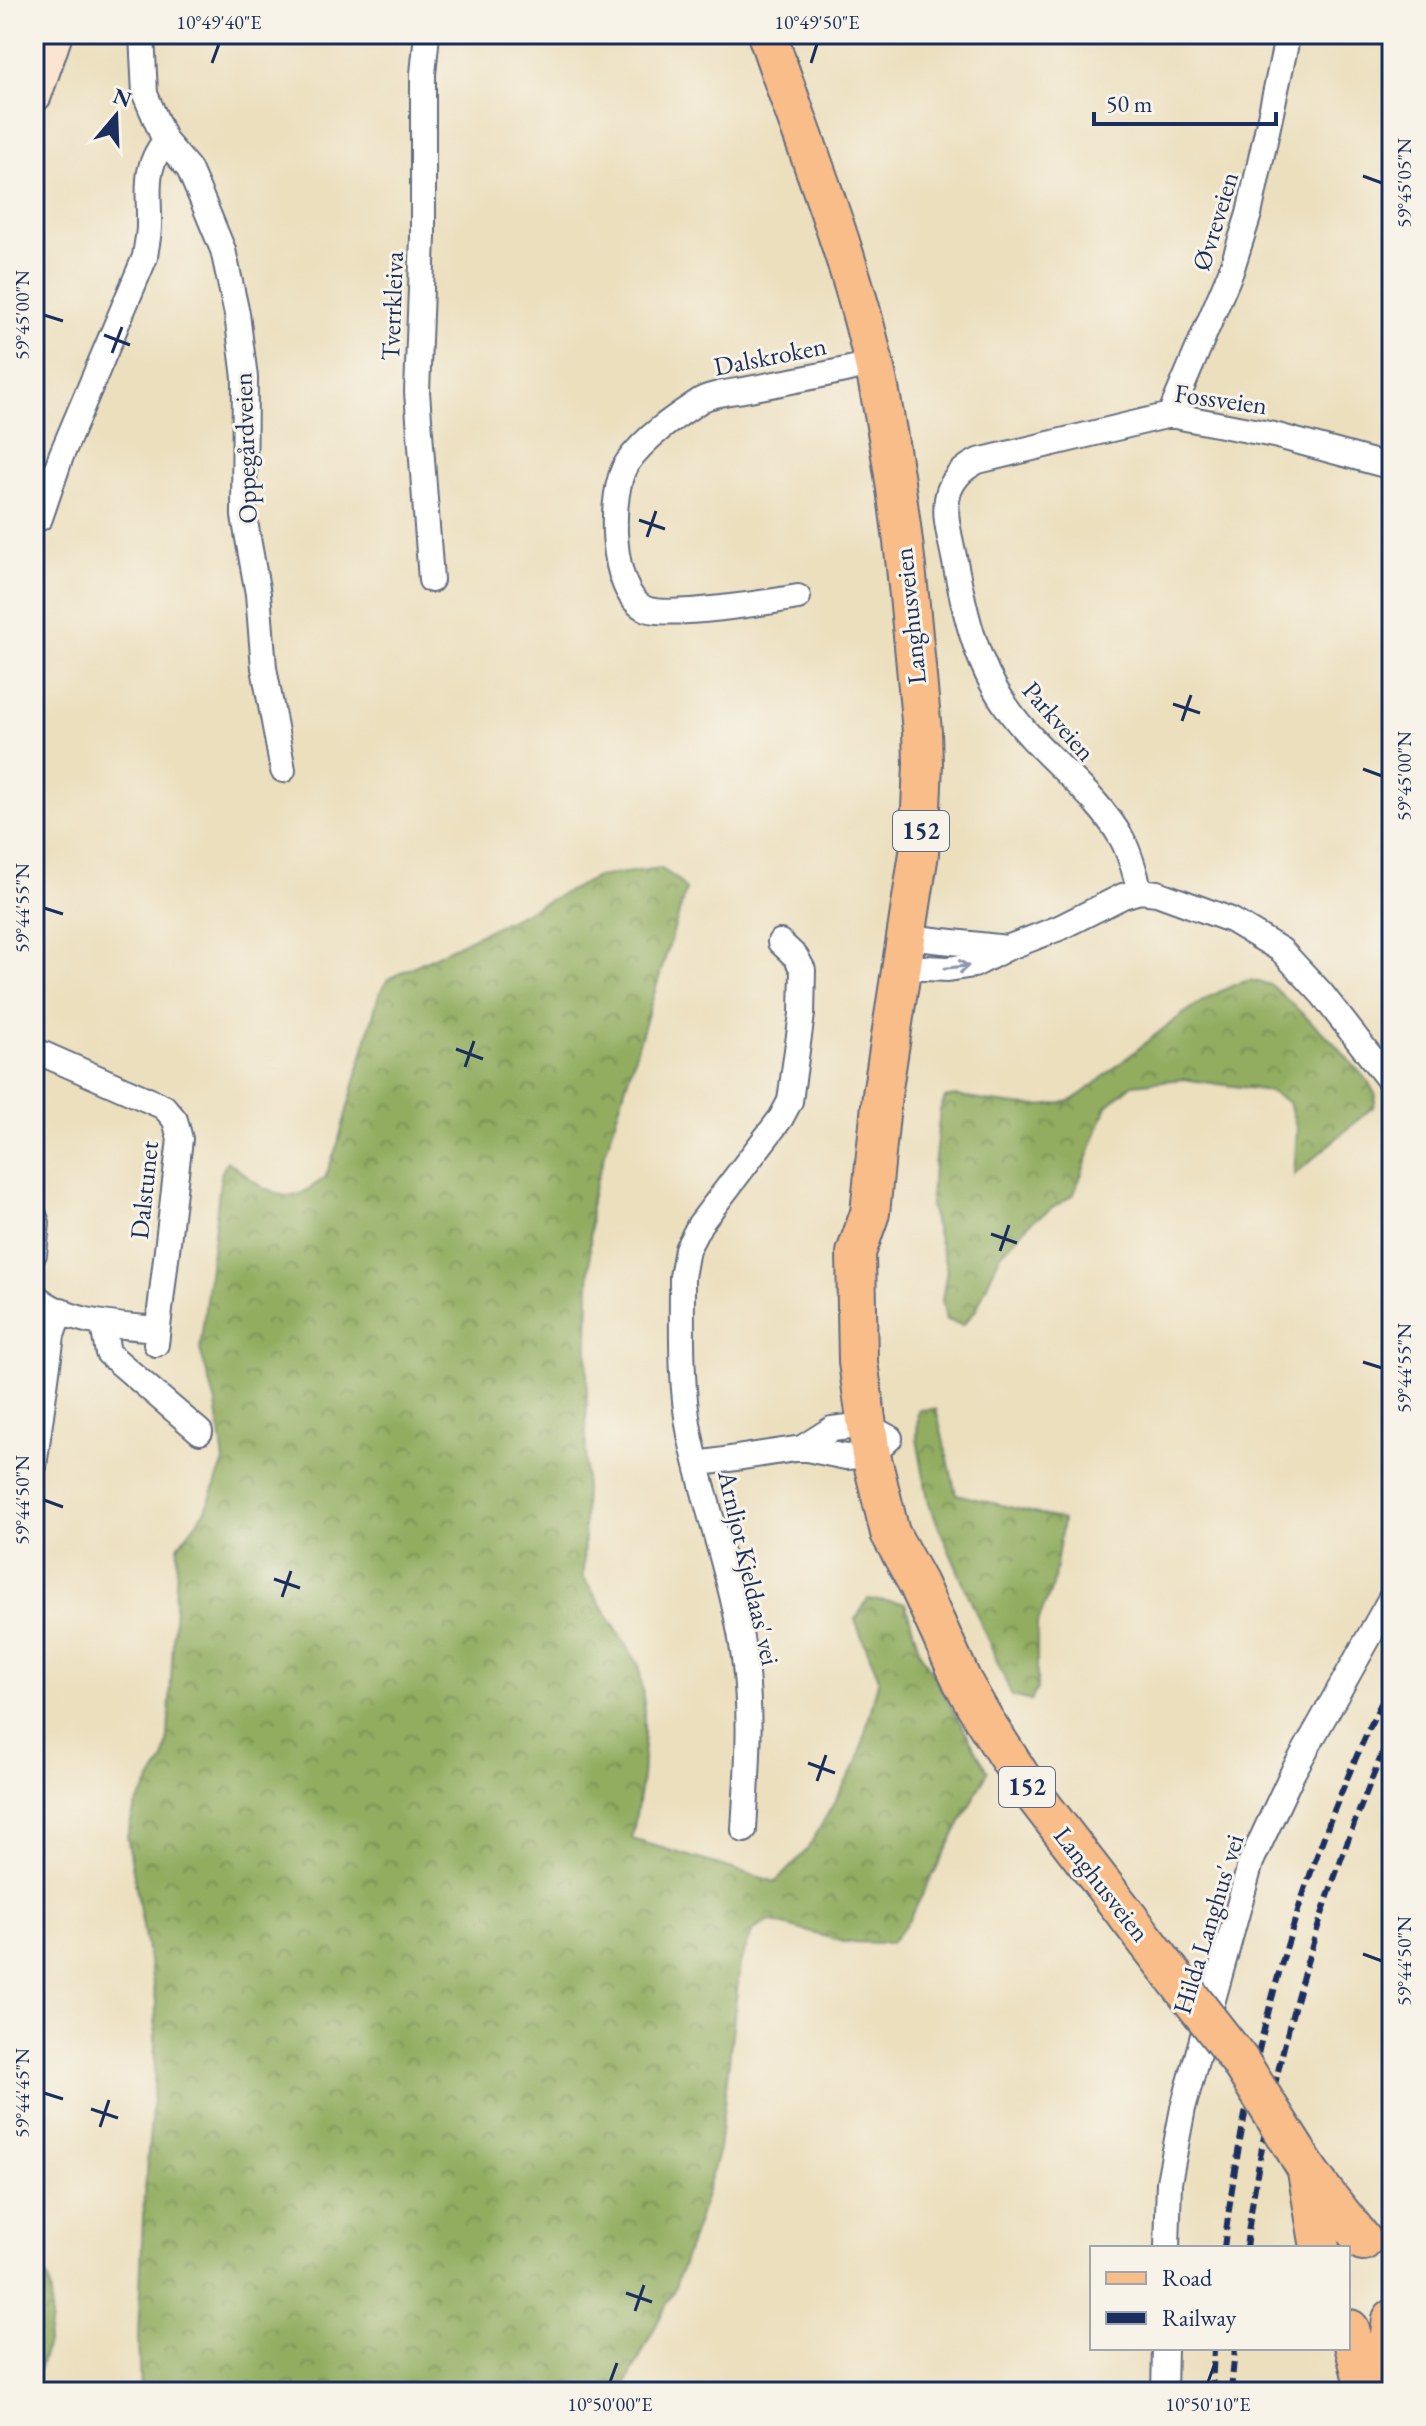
<svg xmlns="http://www.w3.org/2000/svg" width="1426" height="2426" font-family="'EB Garamond',serif">
<style>
.forest{fill:url(#forest-crowns);stroke:#566e5f;stroke-width:2}
.lines{fill:none;stroke-linecap:round;stroke-linejoin:round}
.minor-casing{stroke:#646d80;stroke-width:28}
.secondary-casing{stroke:#646d80;stroke-width:38}
.primary-casing{stroke:#646d80;stroke-width:42}
.minor{stroke:#fff;stroke-width:24}
.secondary{stroke:#fce5d0;stroke-width:34}
.primary{stroke:#f8bd89;stroke-width:38}
.rail{stroke:#1b2f5e;stroke-width:6;stroke-dasharray:12 6;stroke-linecap:butt}
.primary-bridge-casing{stroke:#646d80;stroke-width:42;stroke-linecap:butt}
.primary-bridge{stroke:#f8bd89;stroke-width:38}
.oneway{stroke:#8d97ae}
.ticks{fill:none;stroke:#1b2f5e;stroke-width:3}
.labels{text-anchor:middle;stroke-width:6;stroke-linejoin:round;paint-order:stroke}
.shield{fill:#f7f3e8;stroke:#5d6a87;stroke-width:2}
.shield-label{font-size:24px;font-weight:bold;fill:#1b2f5e}
.street-label{font-size:26px;fill:#1b2f5e;stroke:#f7f3e8}
.neatline{fill:none;stroke:#1b2f5e;stroke-width:3}
.ticks-label{font-size:20px;text-anchor:middle;fill:#1b2f5e}
</style>
<defs>
<pattern id="forest-crowns" width="20" height="18" patternUnits="userSpaceOnUse" patternTransform="scale(2)"><rect width="20" height="18" fill="#92ad60"/><path d="M2 6a3 3 0 1 1 6 0M12 15a3 3 0 1 1 6 0" fill="none" stroke="#768d52"/></pattern>
</defs>
<rect width="100%" height="100%" fill="#f7f3e8"/>
<filter id="ink" filterUnits="userSpaceOnUse"><feTurbulence type="fractalNoise" baseFrequency=".0125" numOctaves="2"/><feDisplacementMap in="SourceGraphic" scale="16" xChannelSelector="R" yChannelSelector="G"/><feConvolveMatrix kernelMatrix="1 2 1 2 8 2 1 2 1" color-interpolation-filters="sRGB"/></filter>
<filter id="wash" filterUnits="userSpaceOnUse"><feTurbulence type="fractalNoise" baseFrequency=".006" numOctaves="4" result="noise"/><feDisplacementMap in="SourceGraphic" scale="32" xChannelSelector="R" yChannelSelector="G"/><feGaussianBlur stdDeviation="1.8" result="paint"/><feColorMatrix in="noise" values="0 0 0 0 0 0 0 0 0 0 0 0 0 0 0 0 0 1.4 0 .05"/><feComposite in="paint" operator="in"/></filter>
<g filter="url(#wash)">
<rect width="100%" height="100%" fill="#ecdfbe"/>
<path class="forest" d="M660,868L677,879L686,890L591,1199L583,1577L639,1665L644,1704V1741L642,1778L632,1839L776,1882L807,1850L858,1761L879,1678L855,1620L868,1599L905,1603L920,1652L988,1771L909,1920L891,1943L844,1942L770,1921L753,1930L740,1964L719,2149L699,2218L673,2292L622,2392H140L138,2337L144,2195L154,2087L156,2001L127,1836L135,1807L164,1760L168,1737L178,1546L206,1510L224,1461L216,1403L200,1350L221,1174L227,1161L263,1188L285,1196L299,1195L325,1178L338,1143L379,994L388,979L597,877Z
M1250,980L1271,985L1332,1041L1368,1081L1376,1096L1374,1106L1294,1175L1297,1130L1289,1103L1269,1091L1183,1079L1133,1084L1107,1106L1074,1194L1031,1222L1000,1255L976,1310L963,1325L946,1320L942,1300L947,1270L930,1206L940,1110L945,1098L955,1096C993,1101 1036,1113 1073,1100C1125,1064 1191,995 1250,980Z
M936,1409L956,1494L1063,1520L1053,1585L1037,1624V1689L1031,1701L1012,1696L929,1504L917,1439L918,1410Z
M34,2274L48,2278C57,2316 47,2349 34,2384Z"/>
</g>
<g filter="url(#ink)">
<g class="lines">
<g class="minor-casing">
<path id="minor" d="M142,34L145,94L165,141L189,169L204,204L223,250L237,314L245,378L244,516L258,594L264,668L283,770
M427,34L423,74V237L417,392L431,580
M1170,415L1231,271L1249,214L1288,34
M40,518L61,456L145,257C146,247 149,236 149,226C150,192 142,170 165,141
M798,597C770,602 669,618 646,609C609,594 608,491 627,463C645,437 675,417 701,400C714,393 734,392 749,389C790,381 833,374 874,363
M1140,891C1135,874 1131,855 1122,839C1093,788 1039,755 1006,706C975,662 964,609 954,557C950,536 942,512 949,491C955,476 964,468 978,461L1170,415L1274,435L1392,467
M907,937L1007,948
M902,967L948,969L974,965L1007,948L1059,928L1123,896L1140,891L1157,893L1231,920L1281,950L1322,994L1392,1084
M34,1050L164,1107L175,1120L180,1139L156,1344
M34,1215L37,1223L34,1254
M34,1295C67,1324 116,1325 157,1329
M103,1325L108,1353L200,1432
M697,1464L802,1448L846,1457L871,1455L890,1438L866,1425L832,1429L802,1448
M34,1466L52,1335L61,1310
M744,1830C747,1775 752,1720 745,1666C736,1587 706,1512 690,1435C680,1384 682,1328 682,1277L687,1249L700,1224L781,1118L790,1101L802,1014L803,970L796,957L780,942
M1167,2248L1169,2182L1183,2108L1251,1862L1293,1772L1392,1596
M1164,2392L1165,2348"/>
</g>
<g class="secondary-casing">
<path id="secondary" d="M34,95L55,34"/>
</g>
<g class="primary-casing">
<path id="primary" d="M767,34C804,143 849,251 874,364C900,484 911,609 922,732L923,763L919,853L882,1095L870,1213L856,1253L858,1362L871,1455L890,1533L918,1584L962,1681L983,1718L1024,1782L1168,1969
M1296,2151C1313,2182 1341,2212 1363,2241
M1307,2171L1320,2248
M1350,2329L1366,2392
M1382,2392L1392,2319"/>
</g>
<use href="#minor" class="minor"/>
<use href="#secondary" class="secondary"/>
<use href="#primary" class="primary"/>
<path class="rail" d="M1224,2248C1247,2053 1304,1856 1392,1681
M1246,2248C1269,2069 1320,1896 1392,1731
M1212,2392L1214,2348
M1231,2392L1235,2348"/>
<g class="primary-bridge-casing">
<path id="primary-bridge" d="M1168,1969L1239,2060L1296,2151"/>
</g>
<use href="#primary-bridge" class="primary-bridge"/>
</g>
<defs><path id="oneway-shaft" d="M-6 0H5M1.5-3L5.5 0L1.5 3" fill="none" stroke-width="1.6" stroke-linecap="round" stroke-linejoin="round" transform="scale(2)"/></defs>
<use class="oneway" href="#oneway-shaft" transform="translate(957 967) rotate(-6)"/>
</g>
<path class="ticks" d="M212,63L219,44M811,63L817,44M1363,176L1382,183M44,315L63,321M104,335L130,345M112,353L122,327M639,520L665,529M647,537L656,511M1173,704L1200,713M1182,721L1191,695M1363,769L1382,776M44,908L63,914M456,1049L483,1059M465,1067L474,1041M991,1234L1017,1243M1000,1251L1009,1225M1363,1362L1382,1368M44,1500L63,1507M274,1579L300,1588M282,1597L291,1571M808,1763L835,1773M817,1781L826,1755M1363,1954L1382,1961M44,2093L63,2099M91,2109L118,2118M100,2127L109,2100M626,2293L652,2302M635,2311L644,2285M610,2382L617,2363M1208,2382L1215,2363"/>
<g class="labels">
<g class="shield">
<rect x="893" y="811" width="56" height="40" rx="6"/>
<rect x="999" y="1767" width="56" height="40" rx="6"/>
</g>
<g class="shield-label">
<text x="921" y="839">152</text>
<text x="1027" y="1795">152</text>
</g>
<g class="street-label">
<text transform="translate(1215 221) rotate(-73)" y="9">Øvreveien</text>
<text transform="translate(392 306) rotate(-88)" y="9">Tverrkleiva</text>
<text transform="translate(770 356) rotate(-11)" y="9">Dalskroken</text>
<text transform="translate(1221 399) rotate(8)" y="9">Fossveien</text>
<text transform="translate(245 448) rotate(-92)" y="9">Oppegårdveien</text>
<text transform="translate(910 616) rotate(-96)" y="9">Langhusveien</text>
<text transform="translate(1059 721) rotate(49)" y="9">Parkveien</text>
<text transform="translate(144 1190) rotate(-84)" y="9">Dalstunet</text>
<text transform="translate(749 1568) rotate(77)" y="9">Arnljot Kjeldaas' vei</text>
<text transform="translate(1102 1884) rotate(52)" y="9">Langhusveien</text>
<text transform="translate(1208 1924) rotate(-73)" y="9">Hilda Langhus' vei</text>
</g>
</g>
<rect width="1426" height="2426" fill="none" stroke="#f7f3e8" stroke-width="88"/>
<rect x="1090" y="2246" width="260" height="104" fill="#f7f3e8" stroke="#9fa5b1" stroke-width="2"/>
<rect x="1106" y="2272" width="40" height="12" fill="#f8bd89" stroke="#9fa5b1" stroke-width="2"/>
<text x="1162" y="2286" font-size="24" fill="#1b2f5e">Road</text>
<rect x="1106" y="2312" width="40" height="12" fill="#1b2f5e" stroke="#9fa5b1" stroke-width="2"/>
<text x="1162" y="2326" font-size="24" fill="#1b2f5e">Railway</text>
<g transform="translate(116 116) rotate(19)" stroke="#f7f3e8" stroke-width="6" paint-order="stroke">
<path d="M0-6L14 30L0 20L-14 30Z" fill="#1b2f5e"/>
<text y="-12" font-size="22" font-weight="bold" text-anchor="middle" fill="#1b2f5e">N</text>
</g>
<path d="M1094 112v12h182v-12" fill="none" stroke="#1b2f5e" stroke-width="4"/>
<text x="1106" y="112" font-size="24" fill="#1b2f5e" stroke="#f7f3e8" stroke-width="6" paint-order="stroke">50 m</text>
<rect x="44" y="44" width="1338" height="2338" class="neatline"/>
<g class="ticks-label">
<text x="219" y="29">10°49'40"E</text>
<text x="817" y="29">10°49'50"E</text>
<text transform="translate(1404 183) rotate(-90)" y="7">59°45'05"N</text>
<text transform="translate(22 315) rotate(-90)" y="7">59°45'00"N</text>
<text transform="translate(1404 776) rotate(-90)" y="7">59°45'00"N</text>
<text transform="translate(22 908) rotate(-90)" y="7">59°44'55"N</text>
<text transform="translate(1404 1368) rotate(-90)" y="7">59°44'55"N</text>
<text transform="translate(22 1500) rotate(-90)" y="7">59°44'50"N</text>
<text transform="translate(1404 1961) rotate(-90)" y="7">59°44'50"N</text>
<text transform="translate(22 2093) rotate(-90)" y="7">59°44'45"N</text>
<text x="610" y="2411">10°50'00"E</text>
<text x="1208" y="2411">10°50'10"E</text>
</g>
</svg>
